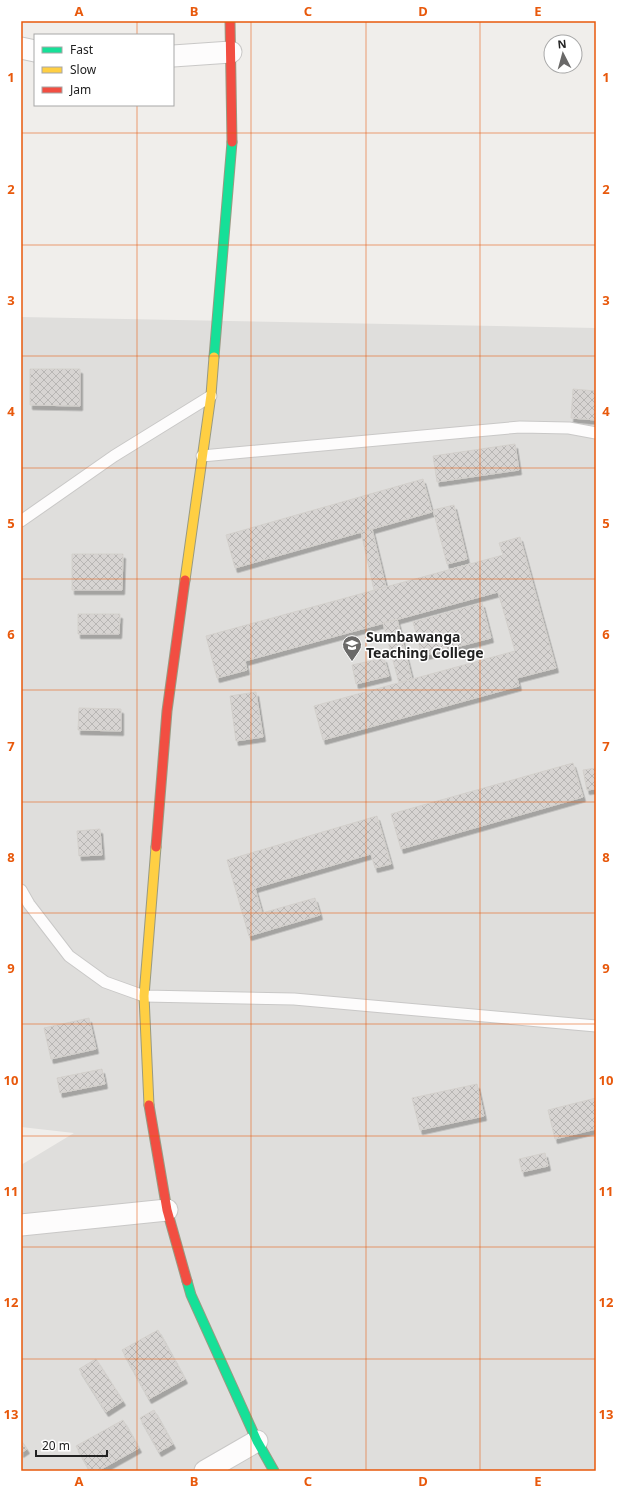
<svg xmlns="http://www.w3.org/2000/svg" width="617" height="1492" font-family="'Noto Sans',sans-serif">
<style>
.residential{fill:#dfdedc}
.building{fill:url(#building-cross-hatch);stroke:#d3d0cc;filter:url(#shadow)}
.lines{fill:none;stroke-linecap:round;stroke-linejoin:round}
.lane-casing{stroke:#c9c8c7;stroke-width:13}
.street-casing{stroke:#c9c8c7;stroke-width:23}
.fast-casing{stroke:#999a82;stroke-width:11}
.slow-casing{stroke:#999a82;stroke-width:11}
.jam-casing{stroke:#999a82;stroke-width:11}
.lane{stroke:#fdfcfc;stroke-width:11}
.street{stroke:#fdfcfc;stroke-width:21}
.fast{stroke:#16e098;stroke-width:9}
.slow{stroke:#ffcf43;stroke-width:9}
.jam{stroke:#f24e42;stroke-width:9}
.grid{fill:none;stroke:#e8590c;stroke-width:1;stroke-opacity:0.55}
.labels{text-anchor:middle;stroke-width:3;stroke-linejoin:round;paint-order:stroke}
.poi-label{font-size:14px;font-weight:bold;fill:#222;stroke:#fff;text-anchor:start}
.neatline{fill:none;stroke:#e8590c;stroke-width:1.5}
.grid-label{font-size:13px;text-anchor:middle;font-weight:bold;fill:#e8590c}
</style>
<defs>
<pattern id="building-cross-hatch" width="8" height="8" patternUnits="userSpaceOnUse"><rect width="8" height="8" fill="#d7d4d2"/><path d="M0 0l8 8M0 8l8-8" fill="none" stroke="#b8b6b4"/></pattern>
<filter id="shadow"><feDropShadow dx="2.5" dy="4.5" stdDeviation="0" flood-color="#0004"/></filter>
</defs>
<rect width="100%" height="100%" fill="#f0eeeb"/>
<path class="residential" d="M21,317L596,328V1471H21V1165L74,1133L21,1127Z"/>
<path class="building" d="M30,369H80V406L30,405Z
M573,389L596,391V420L571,418Z
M515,444L519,470L437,482L433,456Z
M423,479L432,512L235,568L226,535Z
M454,505L467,559L447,564L433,510Z
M372,529L386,587L374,590L361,532Z
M520,537L556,668L517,678L519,686L323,740L314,706L515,651L498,592L245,661L247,670L217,678L206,636L503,555L499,543Z
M72,554H123L122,590H72Z
M482,603L491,638L422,656L413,622Z
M78,614H120L119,634H78Z
M397,619L412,679L399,683L383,623Z
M384,658L389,676L356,684L352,665Z
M256,692L263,737L236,741L230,696Z
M79,708L121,709V731L78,730Z
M573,763L583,797L401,849L391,814Z
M596,768V789L587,790L583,770Z
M377,816L391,864L375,868L371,854L255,888L262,913L315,898L320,915L249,936L227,860Z
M100,829L102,855L79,856L77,831Z
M89,1018L96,1049L51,1059L44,1028Z
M102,1069L105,1084L60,1093L57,1078Z
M477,1084L484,1116L420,1130L412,1098Z
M596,1098V1129L555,1139L548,1110Z
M545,1153L548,1166L522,1172L519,1159Z
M158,1330L185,1379L149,1399L122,1350Z
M96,1359L123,1401L106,1412L79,1369Z
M154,1410L173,1444L159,1452L140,1418Z
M123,1420L139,1448L98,1471H90L76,1446Z
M21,1440L27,1449L21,1453Z"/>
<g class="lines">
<g class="lane-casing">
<path id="lane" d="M202,456L520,427L569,428L596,433
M21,521L114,456L211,396
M21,890L29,904L69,956L105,982L144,996L294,999L596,1026"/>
</g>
<g class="street-casing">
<path id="street" d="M21,48L35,51
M173,56L231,52
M21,1225L167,1210
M205,1471L257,1441"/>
</g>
<g class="fast-casing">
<path id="fast" d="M214,357L232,142
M187,1281L191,1295L257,1441L274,1471"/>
</g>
<g class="slow-casing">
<path id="slow" d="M185,580L211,395L214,357
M149,1105L144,996L156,847"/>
</g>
<g class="jam-casing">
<path id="jam" d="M230,21L232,142
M156,847L167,711L185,580
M149,1105L167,1210L187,1281"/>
</g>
<use href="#lane" class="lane"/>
<use href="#street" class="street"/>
<use href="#fast" class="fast"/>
<use href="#slow" class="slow"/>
<use href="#jam" class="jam"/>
</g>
<path class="grid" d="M137,21V35M251,21V1471M366,21V1471M480,21V1471M137,105V1471M21,133H596M21,245H596M21,356H596M21,468H596M21,579H596M21,690H596M21,802H596M21,913H596M21,1024H596M21,1136H596M21,1247H596M21,1359H596"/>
<defs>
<g id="school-pin" transform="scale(1)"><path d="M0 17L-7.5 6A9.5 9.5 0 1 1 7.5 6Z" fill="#6a6968" stroke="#fff"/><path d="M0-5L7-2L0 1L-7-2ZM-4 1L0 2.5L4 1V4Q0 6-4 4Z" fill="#fff"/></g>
</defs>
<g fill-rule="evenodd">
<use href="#school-pin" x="352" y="645"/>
</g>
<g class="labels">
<g class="poi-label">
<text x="366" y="642">Sumbawanga<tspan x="366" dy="16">Teaching College</tspan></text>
</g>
</g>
<rect width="617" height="1492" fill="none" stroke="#ffffff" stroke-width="44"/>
<rect x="34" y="34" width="140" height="72" fill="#ffffff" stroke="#a7a7a7"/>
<rect x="42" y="47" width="20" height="6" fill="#16e098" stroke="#a7a7a7"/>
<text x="70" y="54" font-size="12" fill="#222222">Fast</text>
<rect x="42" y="67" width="20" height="6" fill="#ffcf43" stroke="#a7a7a7"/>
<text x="70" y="74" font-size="12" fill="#222222">Slow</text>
<rect x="42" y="87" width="20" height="6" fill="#f24e42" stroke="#a7a7a7"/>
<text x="70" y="94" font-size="12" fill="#222222">Jam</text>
<g transform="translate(563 54) rotate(354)"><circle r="19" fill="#ffffff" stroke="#a7a7a7"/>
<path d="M0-3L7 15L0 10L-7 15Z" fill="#6a6968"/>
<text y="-6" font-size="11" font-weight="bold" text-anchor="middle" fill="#222222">N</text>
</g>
<path d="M36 1450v6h71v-6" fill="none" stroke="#222222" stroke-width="2"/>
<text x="42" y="1450" font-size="12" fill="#222222" stroke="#ffffff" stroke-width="3" paint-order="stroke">20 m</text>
<rect x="22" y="22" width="573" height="1448" class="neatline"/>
<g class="grid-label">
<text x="79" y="16">A</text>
<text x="194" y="16">B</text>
<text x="308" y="16">C</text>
<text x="423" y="16">D</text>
<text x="538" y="16">E</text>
<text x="11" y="82">1</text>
<text x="606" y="82">1</text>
<text x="11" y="194">2</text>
<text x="606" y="194">2</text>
<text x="11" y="305">3</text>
<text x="606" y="305">3</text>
<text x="11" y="416">4</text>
<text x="606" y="416">4</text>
<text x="11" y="528">5</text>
<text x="606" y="528">5</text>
<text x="11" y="639">6</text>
<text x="606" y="639">6</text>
<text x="11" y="751">7</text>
<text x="606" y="751">7</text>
<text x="11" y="862">8</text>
<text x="606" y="862">8</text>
<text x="11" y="973">9</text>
<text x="606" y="973">9</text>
<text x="11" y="1085">10</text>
<text x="606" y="1085">10</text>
<text x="11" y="1196">11</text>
<text x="606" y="1196">11</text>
<text x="11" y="1307">12</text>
<text x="606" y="1307">12</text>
<text x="11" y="1419">13</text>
<text x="606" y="1419">13</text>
<text x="79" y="1486">A</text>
<text x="194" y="1486">B</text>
<text x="308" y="1486">C</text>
<text x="423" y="1486">D</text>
<text x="538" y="1486">E</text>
</g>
</svg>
